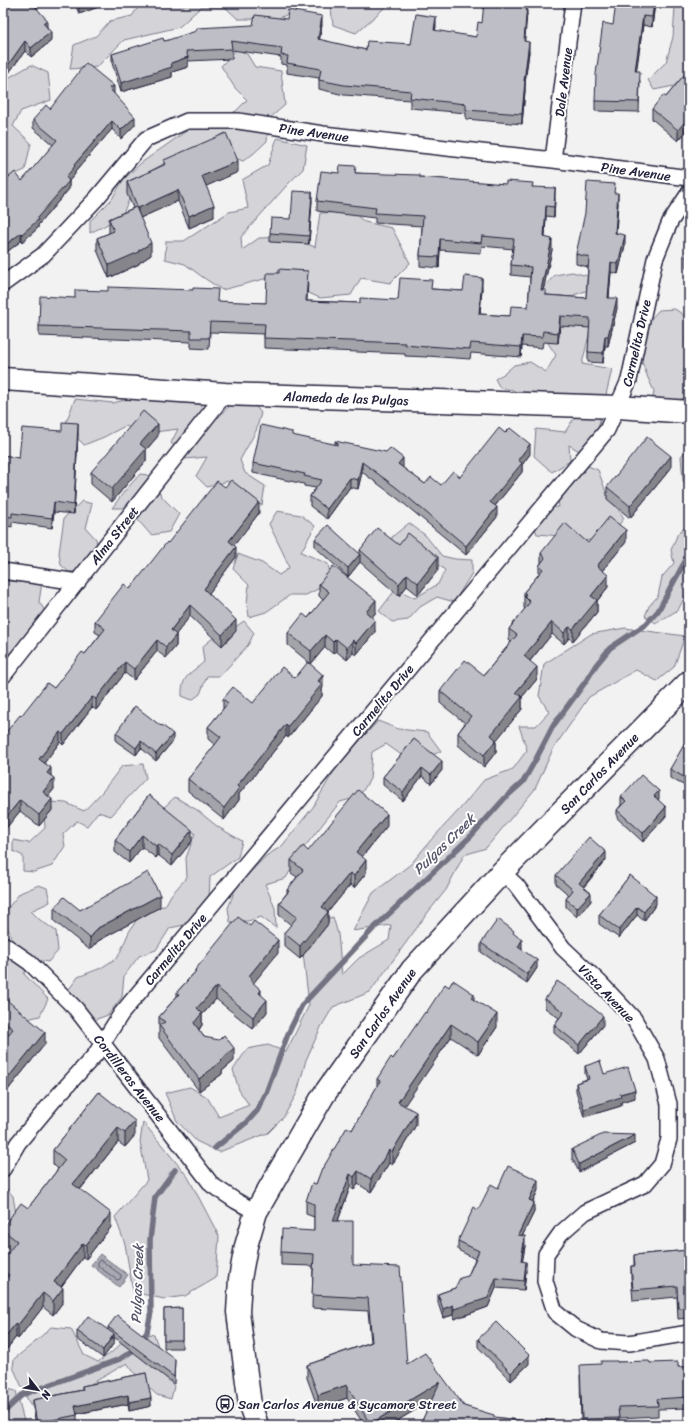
<svg xmlns="http://www.w3.org/2000/svg" width="692" height="1428" font-family="Sriracha,sans-serif">
<style>
.green{fill:#d3d3d8;stroke:#7a7a8a}
.water{fill:#a8a8b2;stroke:#727282}
.lines{fill:none;stroke-linecap:round;stroke-linejoin:round}
.shore{stroke:#58586b;stroke-width:1}
.stream{stroke:#727282;stroke-width:5.5}
.street-casing{stroke:#22223b;stroke-width:18}
.secondary-casing{stroke:#22223b;stroke-width:25}
.street{stroke:#fff;stroke-width:15}
.secondary{stroke:#fff;stroke-width:22}
.wall{fill:#a3a3aa;stroke:#22223b}
.shaded-wall{fill:#85858b;stroke:#22223b}
.building{fill:#bebec6;stroke:#22223b}
.labels{text-anchor:middle;stroke-width:4;stroke-linejoin:round;paint-order:stroke}
.street-label{font-size:13px;fill:#22223b;stroke:#fff}
.poi-label{font-size:13px;fill:#22223b;stroke:#fff;text-anchor:start}
.water-label{font-size:14px;font-style:italic;fill:#58586b;stroke:#fff}
</style>
<rect width="100%" height="100%" fill="#f2f2f3"/>
<filter id="ink" filterUnits="userSpaceOnUse"><feTurbulence type="fractalNoise" baseFrequency=".025" numOctaves="2"/><feDisplacementMap in="SourceGraphic" scale="8" xChannelSelector="R" yChannelSelector="G"/><feConvolveMatrix kernelMatrix="1 2 1 2 8 2 1 2 1" color-interpolation-filters="sRGB"/></filter>
<g filter="url(#ink)">
<path class="green" d="M141,3H298L295,11L277,19H238L225,7H201L179,27L124,40L97,67L70,69L74,45L96,36L110,21L132,16Z
M336,3H390L356,33L333,25L331,9Z
M677,3H689V73L674,86L654,90L648,80L666,62L673,37L675,6Z
M237,49L247,54L255,67L281,71L285,105L270,118L267,141L253,154L243,161L222,153L177,156L151,171L136,184L123,213L106,225L90,233V221L112,199L123,180L141,163L189,129L207,125L236,111L247,100L235,88L221,66Z
M31,65L48,73L51,100L21,111L13,126L31,143L25,170L6,178H3V81Z
M277,138L307,145L303,169L288,184L241,237L242,250L259,238L289,237L315,247L320,213L352,212L365,222L392,228L410,263L390,283L361,278L351,295L320,298L295,287L268,278L222,290L201,276L185,264L165,259L166,241H184L229,212L248,208L242,180L268,165Z
M572,272L592,277L591,289L574,295L595,310L582,364L612,369L598,429L581,452L569,445L570,461L552,472L534,456L536,429L565,432L576,415L524,401L513,390L500,388L495,379L505,373L514,365L530,362L546,372L556,355L542,334L551,300L542,289L555,275Z
M675,309L689,319L685,336L687,356L683,376H689V399L684,398L663,405L652,403L654,391L648,378L642,362V337L647,323L659,310Z
M180,397L198,404L218,418L235,400L254,404L261,413L256,431L240,460L245,473L265,486L262,505L235,501L228,481L207,487L196,476L207,457L185,459L171,443L178,429L147,433L125,426L104,437L84,445L65,425L75,399L113,403L132,398Z
M689,448V488L683,481L681,456Z
M588,466L598,470L606,492L624,518L610,537L583,541L561,536L537,534L531,518L539,508L559,507L556,487L565,474Z
M140,474L148,475L163,498L179,514L169,532L151,535L138,520L133,504L128,508H112L124,492Z
M82,501L92,504L86,528L96,539L100,558L93,570L69,572L61,565L59,553L64,518Z
M277,511L301,515L315,526L301,552L328,564L330,574L318,589L306,595H290L266,612L249,617L247,602L249,585L233,569L238,554L262,563L279,575L289,568L284,555L269,524Z
M409,523L425,535L442,556L455,559L472,560V573L454,602L437,597L420,607L408,620L392,622L379,611L396,589L415,598L438,584L445,570L424,554L391,546L392,537Z
M689,524V589L678,610L656,623L645,616L649,606L658,596L662,577L674,563L671,550L678,533Z
M4,581L42,582L39,602L48,615L32,633L5,657L3,656Z
M244,621L254,633L248,645L220,676H207L200,694L192,700L182,696C181,676 191,673 204,662L202,647L214,637L228,632Z
M625,628L685,636L674,667L657,681L636,670L589,697L553,749L535,789L486,848L464,855L446,890L429,911L370,992L333,1007L321,1027L306,1060L297,1093L283,1118L268,1133L219,1152L196,1141L177,1121L165,1093L190,1087L207,1097L219,1117L249,1105L239,1090L233,1070L247,1049L268,1045L286,1052L309,1005L302,944L318,921L333,917L338,934L342,975L359,958L389,940L391,925L353,931L373,893L411,864L430,841L460,809L484,780L513,769L527,750L519,726H536L549,712L539,696L544,664L591,634Z
M378,721L398,729L427,732L441,751L414,764L386,744L372,752L370,779L359,797L340,802L303,849L286,878L265,884L275,908L276,928L261,917L248,921L230,922L228,908L236,887L266,856L282,846L313,807L338,764Z
M143,764L146,778L111,816L98,812L87,826L77,821L63,834L65,846L52,866L34,872L23,871V856L13,851V840L29,843L45,828L44,813L50,802L66,803L84,811L102,792L122,766Z
M175,797L197,810L218,827L242,841L238,857L210,877L208,920L170,928L156,950L139,956L124,976L122,997L108,1015L94,1020L77,1005L67,992L78,977L101,968L118,957L129,932L144,908L165,906L171,895L187,877L186,858L195,833L160,811Z
M39,885L47,888L50,902L31,911L40,920L56,931L58,951L48,962L32,959L24,974L48,999L40,1016L27,1019L3,1016V959L11,935L3,919L7,909L20,893Z
M143,1122L188,1177L219,1236L216,1278L185,1296L164,1299L133,1292L125,1244L115,1217L147,1180L140,1142Z
M3,1185L13,1196L17,1220L3,1245Z
M51,1327L71,1329L84,1355L98,1362L111,1353L125,1340L143,1333L154,1335L159,1349L153,1363L174,1386L171,1399L157,1395L139,1379L127,1363L91,1384L93,1404L40,1413L30,1405L13,1367L14,1359L34,1343Z
M3,1388L16,1391L25,1425H3Z"/>
<path class="water" d="M100,1254L128,1275L119,1287L91,1265Z"/>
<g class="lines">
<path class="shore" d="M100,1260L102,1261L121,1275V1277L120,1279L117,1280L98,1266V1263Z"/>
<path class="stream" d="M215,1148L248,1121L257,1111L266,1093L288,1034L302,1005L372,930L471,836L505,798L523,782L536,759L553,726L586,681L596,665L610,648L646,624L658,611L689,554
M142,1341L147,1332L151,1312L150,1240L155,1197L175,1170
M3,1413L22,1395L120,1359L137,1348"/>
<g class="street-casing">
<path id="street" d="M553,160L573,3
M3,284L43,255L96,199L146,139L187,121H238L323,134L553,160L689,178
M3,571L78,582
M3,676L225,394
M502,872L516,885L563,948L599,982L634,1019L657,1059L669,1104V1139L662,1164L645,1184L585,1212L561,1233L546,1254L545,1281L555,1312L576,1329L601,1341L629,1343L689,1333
M3,944L29,962L76,1009L212,1185L236,1201L256,1212
M3,1169L18,1143L53,1101L95,1055L121,1014L607,430L629,380L655,259L670,222L689,193"/>
</g>
<g class="secondary-casing">
<path id="secondary" d="M3,379L225,394L618,407L689,412
M257,1425L250,1405L238,1312L240,1279L246,1246L256,1212L280,1170L323,1096L412,970L502,872L689,682"/>
</g>
<use href="#street" class="street"/>
<use href="#secondary" class="secondary"/>
</g>
<path class="wall" d="M3,3H47L36,7L47,27L51,41L31,57L25,51L8,74L3,70Z
M75,3H109L79,14Z
M655,3L652,27L643,25L636,71L640,81L639,112L595,111V101L613,25Z
M527,13L524,41L529,52L525,81V91L522,124L466,119V113L410,108V100L344,95L319,89V78L287,73V65L281,64V57L232,50V59L188,61V67L172,72V77L121,92L112,63V54L164,41L322,25L319,40L366,50L411,44L436,26L435,31L476,37L482,23Z
M689,69V128L678,141L652,119V109L666,97Z
M114,94L135,125L121,139L112,129L75,172V174L69,181V189L38,225V228L22,242L21,241L3,255V182L22,181L53,145L33,128V120L50,109Z
M164,160L238,172L206,186L214,217L189,228L178,201L140,218L151,255L139,263V264L109,278L97,250V238L109,233V219L133,208L127,194V182L164,165Z
M339,173H356L419,177L533,187L555,199L554,217L546,216L545,238L552,250L543,290L546,295L586,298L588,267L576,264V254L615,193L618,203L616,233L625,245L618,274L611,272L609,298L617,308L608,346H605L603,363L588,362V352L590,328L560,326L558,343L543,342L542,348L522,346L521,357L471,353L470,359L427,356V357L405,356V354L264,348V334L210,332L209,349L191,348V342L39,336V326L75,298L266,303L308,281L307,301L360,303L398,300L432,289L463,291L482,288L480,314L510,316L528,307L530,277L511,275V265L513,249L482,246L481,253L440,250L439,268L420,266V256L422,226L375,223V218L317,211V201Z
M312,200L309,244L270,242V233L291,219Z
M689,243V268H686V258Z
M78,433L74,514L54,512L52,528L12,522V527L3,525V455L19,458Z
M158,436L146,450V461L112,502L91,484V472Z
M292,436L335,445V441L403,468L425,484L441,485L460,477L530,454L522,465V472L495,506L497,517L466,555L397,498L362,472L358,489L350,487L327,519L310,506V496L316,488L304,486V484L253,473V463Z
M671,468L630,518L607,499V487Z
M259,513L234,545L236,557L209,593L236,631L222,646L190,616L176,634V646L166,658L157,651L134,680L125,673L96,710L92,707L63,745L60,742L44,763L51,776L54,789L48,796L52,810L39,826L20,811L3,832L21,716L54,688L85,654L100,635L95,632V621L130,589L168,543Z
M315,539L360,554V550L399,545L438,570L418,595L407,586L399,596L360,562L348,577L315,547Z
M626,542L603,570L608,587L597,601V612L573,641L569,638L564,644L552,634L530,661L537,679L522,697V709L496,740V752L484,767L458,745V733L465,723L440,703V691L484,675L511,642L509,640V629L525,609L524,608V592L539,574V566L541,563V553L588,543Z
M319,584L376,612L372,617L375,632L356,655L353,653L347,660L336,651L333,654L325,647L311,664L288,645V633L308,618L323,600L319,596Z
M295,678L323,687L322,689V696L288,738L286,736L239,794V800L224,820L188,791V779L215,745L208,739V727L223,709V699L253,703Z
M116,733L173,741L156,761L141,748L136,755L116,741Z
M414,739L442,770L431,784L422,776L403,801L383,785V777Z
M689,745V788L670,778V769Z
M149,795L192,841L172,866L158,855L156,858L142,847L129,863L115,852V840Z
M621,797L659,799L658,800L666,816L643,842L617,818V810L621,805Z
M387,826L362,857L366,873L354,888L350,885L328,912V924L300,959L284,946V933L291,925L279,915V903L287,893V890L297,877L291,873V860L308,851Z
M606,860L584,887L591,901L577,917L566,907V899L569,895L556,884V875Z
M630,875L656,904L644,921L637,915L619,938L599,924V915Z
M160,907L98,941L90,950L54,921V908L80,910Z
M514,935L522,948V949L537,968L527,983L481,952V943Z
M278,953L253,983L261,995L267,1012L253,1029L216,999L202,1015V1025L199,1030L204,1037L234,1061L222,1071V1074L199,1091L159,1038V1017L177,996V992L195,972V970Z
M449,987L474,1000L497,1027L478,1055L451,1037L404,1105L416,1125L392,1165L389,1163L371,1192L358,1184L354,1190L350,1187L338,1221L353,1265L407,1364L464,1406L494,1417L540,1423L573,1424L420,1425L432,1400L390,1425H364L347,1398L318,1408L307,1378V1365L371,1342L368,1311L312,1308L313,1266L281,1265V1252L314,1231V1217L306,1214V1201L316,1184L323,1168L352,1130L377,1087V1079L393,1059L426,1013Z
M3,997L45,1044L3,1096V1041L7,1036L3,1033Z
M545,999L603,1025L579,1054L554,1033V1025L559,1018L545,1008Z
M585,1066L604,1074L635,1098L621,1102V1106L584,1117L576,1091V1083L587,1079L585,1074Z
M99,1092L135,1135L125,1147L118,1142L80,1190L111,1227L86,1259L83,1257L61,1287L63,1302L53,1315L43,1307L18,1339L16,1337L3,1354V1259L11,1250L3,1244V1227L28,1208L58,1169L53,1164V1150Z
M635,1143L579,1172L572,1158V1149Z
M498,1188L538,1190L533,1202L534,1212L522,1236L525,1246L522,1262L526,1271L524,1290L496,1288L488,1307L454,1319L453,1315L443,1318L438,1303V1294L455,1288L468,1276L475,1259L458,1250V1241L478,1210Z
M689,1250V1318L678,1319L677,1297L633,1301L631,1277V1266H634V1255Z
M182,1308V1348H164V1309Z
M108,1327L175,1359L174,1384L114,1337V1343L103,1358L77,1339V1331L108,1330Z
M478,1339L529,1364L511,1381L478,1347Z
M617,1362L650,1363L678,1367H689V1404H688V1408L658,1409V1416L619,1418V1425H581L580,1375L601,1364Z
M146,1373L151,1406L129,1411L128,1404L77,1414V1424L71,1425H36L33,1408V1400L82,1390V1386Z"/>
<path class="shaded-wall" d="M30,3H47L30,10Z
M84,3H109L79,14V5Z
M654,3H655L652,27V17Z
M527,4V13L524,51V41Z
M322,16V25L318,49V39Z
M643,16V25L635,81V71Z
M436,17V26L434,40V30Z
M47,20V29L43,23Z
M51,32V41L31,57V48Z
M25,41V51L8,74V65Z
M529,42V52L524,91V81Z
M188,57V67L172,72V77L121,92V83L171,63Z
M525,81V91L522,124V114Z
M114,86V95L109,88Z
M689,113V128L678,141V130Z
M135,117V125L121,139V130Z
M112,121V129L75,172V174L69,181V189L38,225V228L22,242V234L37,218L74,165Z
M238,161V172L202,188V176Z
M555,188V199L554,217V207Z
M178,190V201L138,219V208Z
M312,192V200L309,244V236Z
M618,193V203L615,243V233Z
M214,205V217L189,228V216Z
M546,206V216L544,248V237Z
M21,233V241L3,255V247Z
M625,235V245L618,274V264Z
M440,239V250L439,268V257Z
M552,239V250L541,300V290Z
M151,243V255L139,263V264L109,278V265L138,251Z
M611,262V272L608,308V298Z
M482,278V288L479,324V314Z
M617,298V308L608,346V336Z
M560,316V326L558,343V333Z
M522,336V346L521,357V347Z
M605,336V346L603,363V353Z
M78,423V433L74,514V505Z
M158,424V436L146,450V461L112,502V489L140,444Z
M530,444V454L522,465V472L490,512V502L518,460Z
M671,456V468L630,518V506Z
M403,458V468L398,464Z
M362,462V472L358,489V480Z
M350,478V487L327,519V509Z
M54,502V512L52,528V518Z
M259,502V513L229,552V541Z
M497,507V517L466,555V546Z
M626,530V542L597,577V566Z
M236,547V557L204,600V589Z
M360,554V562L348,577V568Z
M438,557V570L418,595V583Z
M407,574V586L399,596V584Z
M608,575V587L597,601V612L573,641V629L591,596Z
M376,600V612L366,625V612Z
M190,605V616L171,641V630Z
M236,620V631L222,646V635Z
M375,620V632L356,655V643Z
M552,622V634L524,668V656Z
M569,627V638L564,644V633Z
M176,635V646L166,658V647Z
M325,635V647L311,664V651Z
M336,639V651L333,654V642Z
M157,640V651L134,680V669Z
M353,640V653L347,660V648Z
M125,662V673L96,710V699Z
M537,667V679L522,697V709L491,747V735L516,692Z
M323,675V687L322,689V696L288,738V726Z
M92,697V707L63,745V734Z
M286,724V736L239,794V800L224,820V808L237,786Z
M60,732V742L39,770V759Z
M173,734V741L156,761V754Z
M496,740V752L484,767V755Z
M141,741V748L136,755V748Z
M442,761V770L431,784V775Z
M51,768V779L47,773Z
M422,768V776L403,801V792Z
M54,778V789L43,803V792Z
M659,791V799L654,805V796Z
M52,799V810L39,826V815Z
M20,800V811L3,832V821Z
M666,807V816L643,842V833Z
M387,814V826L356,864V852Z
M192,830V841L172,866V855Z
M142,835V847L129,863V852Z
M158,844V855L156,858V846Z
M606,852V860L579,891V883Z
M366,860V873L354,888V876Z
M350,873V885L328,912V924L300,959V946L322,907Z
M591,893V901L577,917V908Z
M160,895V907L98,941L90,950V938L98,928Z
M656,896V904L644,921V912Z
M637,907V915L619,938V930Z
M278,940V953L252,985V990L249,976Z
M522,940V948L518,955V947Z
M537,960V968L527,983V974Z
M216,987V999L202,1015V1025L194,1035V1023L197,1008Z
M261,990V1002L259,993Z
M474,994V1007L471,998Z
M267,1000V1012L253,1029V1017Z
M497,1014V1027L478,1055V1042Z
M603,1016V1025L579,1054V1045Z
M451,1024V1037L398,1115V1102Z
M45,1032V1044L3,1096V1084Z
M234,1048V1061L222,1071V1074L199,1091V1079Z
M635,1090V1098L621,1102V1106L584,1117V1109L620,1094Z
M416,1112V1125L392,1165V1152Z
M135,1121V1135L125,1147V1133Z
M118,1128V1142L73,1198V1184Z
M635,1135V1143L579,1172V1164Z
M389,1150V1163L371,1192V1179Z
M358,1171V1184L354,1190V1177Z
M350,1174V1187L333,1234V1221Z
M538,1180V1190L529,1209V1200Z
M534,1202V1212L518,1245V1235Z
M111,1213V1227L86,1259V1245Z
M525,1236V1246L521,1271V1261Z
M83,1243V1257L54,1296V1282Z
M526,1262V1271L524,1290V1281Z
M496,1278V1288L488,1307L454,1319V1309Z
M63,1288V1302L53,1315V1301Z
M43,1293V1307L18,1339V1325Z
M453,1305V1315L443,1318V1309Z
M16,1323V1337L3,1354V1340Z
M114,1334V1343L103,1358V1350Z
M529,1355V1364L511,1381V1373Z
M440,1382V1395L390,1425H370V1424Z
M347,1385V1398L318,1408V1395Z
M128,1395V1404L75,1414V1406Z
M151,1398V1406L129,1411V1402Z"/>
<path class="building" d="M3,3H32L47,20L43,23L51,32L31,48L25,41L8,65L3,61Z
M78,3H84L79,5Z
M484,3L527,4L524,41L529,42L524,81H525L522,114L466,110V104L410,98L411,91L344,85L319,80L321,69L287,63L288,56L281,55L282,48L231,41L232,49L186,51L188,57L171,63L172,67L121,83L112,54L163,38L164,41H165L196,31L197,28L253,25L255,15L287,19L288,10L322,16L318,39L366,50L367,41L411,44L416,14L436,17L434,30L476,37L478,22L482,23Z
M616,3H654L652,17L643,16L635,71H640L639,102L595,101L596,74L603,23L613,25Z
M86,63L114,86L109,88L135,117L121,130L112,121L74,165L75,166L66,177L69,181L37,218L38,220L22,234L21,233L3,247V203L5,202L3,199V182L15,172L22,181L57,140L33,120L46,105L50,109Z
M689,69V113L688,115L689,117L678,130L652,109L663,95L666,97Z
M226,133L238,161L202,176L214,205L189,216L178,190L138,208L127,182L166,164L164,160Z
M340,165L356,166L355,173L419,175V177L506,184V181L533,183L532,187L555,188L554,207L546,206L544,237L552,239L541,290H546V295L586,298L589,257L576,254L585,213L587,182L615,184L614,193H618L615,233L625,235L618,264L611,262L608,298H617L608,336H605L603,353L588,352L590,318L560,316L558,333L543,331L542,337L522,336L521,347L471,343L470,349L427,346V347L405,345L406,343L264,338L265,324L210,322L209,338H191V331L39,326L40,296L75,298V290L108,291V287L193,290V288L218,289L217,301L266,303L267,273H279V269L308,271L306,301L360,303V298L398,300L400,278L432,280L431,289L463,291L465,276L482,278L479,314L510,316L511,306L528,307L531,267L511,265L514,239L482,236L481,243L440,239L439,257L420,256L423,216L375,213L376,208L317,201L321,171L339,173Z
M293,191L312,192L309,236L270,233L271,218L291,219Z
M136,207L151,243L138,251L139,252L109,265L97,238L114,231L109,219Z
M687,243H689V258H686Z
M143,411L158,424L140,444L146,449L112,489L91,472Z
M62,422L78,423L74,505L54,502L52,518L12,513V517L3,516V455L19,458L22,428L62,431Z
M261,425L292,432V435L338,445V444L335,441L386,452L390,448L403,458L398,464L425,484L431,477L441,485L453,471L460,477L499,428L505,433L510,428L530,444L518,460L522,463L490,502L497,507L466,546L397,488L362,462L358,480L350,478L327,509L310,496L322,480L304,476L305,474L253,463Z
M647,437L671,456L630,506L607,487Z
M231,480L259,502L229,541L236,547L204,589L236,620L222,635L190,605L171,630L176,635L166,647L157,640L134,669L125,662L96,699L92,697L63,734L60,732L39,759L51,768L47,773L54,778L43,792L52,799L39,815L20,800L3,821V736L20,715L21,716L47,683L54,688L82,652L85,654L105,629L95,621L124,584L130,589L167,542L168,543L217,481L225,487Z
M609,517L626,530L597,566L608,575L591,596L597,600L573,629L569,627L564,633L552,622L524,656L537,667L516,692L522,697L491,735L496,740L484,755L458,733L471,716L440,691L465,660L484,675L517,635L509,629L530,602L524,596L526,594L524,592L543,569L539,566L545,558L541,553L565,523L588,543Z
M328,525L360,554L348,568L315,539Z
M377,528L399,545L408,533L438,557L418,583L407,574L399,584L360,550Z
M333,566L376,600L366,612L375,620L356,643L353,640L347,648L336,639L333,642L325,635L311,651L288,633L303,614L308,618L329,592L319,584Z
M308,662L323,675L318,681L322,684L288,726L286,724L237,786L239,788L224,808L188,779L221,737L208,727L228,703L223,699L233,687L253,703L282,667L295,678Z
M135,706L161,726L162,725L173,734L156,754L141,741L136,748L116,733Z
M414,739L442,761L431,775L422,768L403,792L383,777Z
M685,743L689,745V780L670,769Z
M641,775L659,791L654,796L666,807L643,833L617,810L626,801L621,797Z
M358,790L387,814L356,852L366,860L354,876L350,873L322,907L328,912L300,946L284,933L297,917L279,903L289,891L287,890L303,870L291,860L303,846L308,851Z
M149,795L192,830L172,855L158,844L156,846L142,835L129,852L115,840Z
M589,837L606,852L579,883L591,893L577,908L566,899L573,890L556,875Z
M148,872L160,895L98,928L90,938L54,908L64,897L80,910Z
M630,875L656,896L644,912L637,907L619,930L599,915Z
M238,917L250,926L254,921L278,940L249,976L252,978L250,980L261,990L259,993L267,1000L253,1017L216,987L197,1008L202,1013L194,1023L204,1037L219,1040L224,1035L234,1048L221,1060L222,1061L199,1079L159,1025L165,1022L159,1017L179,994L177,992L196,971L195,970Z
M498,919L514,931L513,933L522,940L518,947L537,960L527,974L481,943Z
M453,980L474,994L471,998L497,1014L478,1042L451,1024L398,1102L416,1112L392,1152L389,1150L371,1179L358,1171L354,1177L350,1174L333,1221H353V1265L400,1267L407,1364L425,1353L464,1406L494,1415V1417L540,1423L541,1419L573,1424V1425H420L440,1382L370,1424L347,1385L318,1395L307,1365L372,1342L368,1298L312,1295L314,1254L281,1252L282,1229L314,1231V1204L306,1201L312,1183L316,1184L322,1168H323L347,1127L352,1130L380,1081L377,1079L391,1057L393,1059L425,1012L426,1013L445,984L449,987Z
M557,981L572,991L603,1016L579,1045L554,1025L564,1012L545,999Z
M3,997L45,1032L3,1084V1041L13,1029L3,1021Z
M600,1061L604,1074L628,1067L635,1090L620,1094L621,1097L584,1109L576,1083L589,1079L585,1066Z
M99,1092L135,1121L125,1133L118,1128L73,1184L111,1213L86,1245L83,1243L54,1282L63,1288L53,1301L43,1293L18,1325L16,1323L3,1340V1283L9,1275L3,1271V1259L17,1241L3,1230V1227L21,1203L28,1208L65,1160L53,1150Z
M603,1134L635,1135L579,1164L572,1149Z
M508,1166L538,1180L529,1200L534,1202L518,1235L525,1236L521,1261L526,1262L524,1281L496,1278L488,1298L454,1309L453,1305L443,1309L438,1294L455,1288L460,1278L468,1276L479,1251L458,1241L474,1207L478,1210L491,1184L498,1188Z
M689,1250V1307L678,1308L677,1286L633,1290L631,1266H635L634,1255Z
M182,1308V1340H164V1309Z
M117,1315L175,1359L174,1377L108,1327Z
M88,1316L114,1334L103,1350L77,1331Z
M496,1322L529,1355L511,1373L478,1339Z
M601,1361H617V1362L649,1361L650,1363L678,1362V1367H689V1394H688V1397L657,1399L658,1406L618,1407L619,1418L582,1419L580,1365L601,1364Z
M146,1373L151,1398L129,1402L128,1395L75,1406L77,1415L37,1423L33,1400L83,1390L82,1386Z"/>
</g>
<defs>
<g id="bus-ring" transform="scale(0.9)"><circle r="9.5" fill="#fff" stroke="#22223b" stroke-width="1.5"/><path d="M-5-6H5V4H4V6H2V4H-2V6H-4V4H-5ZM-3.5-4V0h7V-4ZM-3.5 1.2v1.5H-2V1.2ZM2 1.2v1.5H3.5V1.2Z" fill="#22223b"/></g>
</defs>
<g fill-rule="evenodd">
<use href="#bus-ring" x="225" y="1404"/>
</g>
<g class="labels">
<g class="street-label">
<text transform="translate(563 82) rotate(-83)" y="5">Dale Avenue</text>
<text transform="translate(314 132) rotate(8)" y="5">Pine Avenue</text>
<text transform="translate(636 171) rotate(8)" y="5">Pine Avenue</text>
<text transform="translate(636 343) rotate(-77)" y="5">Carmelita Drive</text>
<text transform="translate(346 398) rotate(2)" y="5">Alameda de las Pulgas</text>
<text transform="translate(114 535) rotate(-52)" y="5">Alma Street</text>
<text transform="translate(382 700) rotate(-50)" y="5">Carmelita Drive</text>
<text transform="translate(599 773) rotate(-46)" y="5">San Carlos Avenue</text>
<text transform="translate(175 949) rotate(-50)" y="5">Carmelita Drive</text>
<text transform="translate(607 993) rotate(46)" y="5">Vista Avenue</text>
<text transform="translate(382 1013) rotate(-55)" y="5">San Carlos Avenue</text>
<text transform="translate(130 1078) rotate(52)" y="5">Cordilleras Avenue</text>
</g>
<g class="poi-label">
<text x="238" y="1409">San Carlos Avenue &amp; Sycamore Street</text>
</g>
<g class="water-label">
<text transform="translate(444 844) rotate(-44)" y="5">Pulgas Creek</text>
<text transform="translate(137 1284) rotate(-88)" y="5">Pulgas Creek</text>
</g>
</g>
<rect width="692" height="1428" fill="none" stroke="#fff" stroke-width="16"/>
<rect x="8" y="8" width="676" height="1412" fill="none" stroke="#22223b" stroke-width="1.5" filter="url(#ink)"/>
<g transform="translate(38 1390) rotate(121)" stroke="#ffffff" stroke-width="3" paint-order="stroke">
<path d="M0-3L7 15L0 10L-7 15Z" fill="#22223b"/>
<text y="-6" font-size="11" font-weight="bold" text-anchor="middle" fill="#22223b">N</text>
</g>
</svg>
